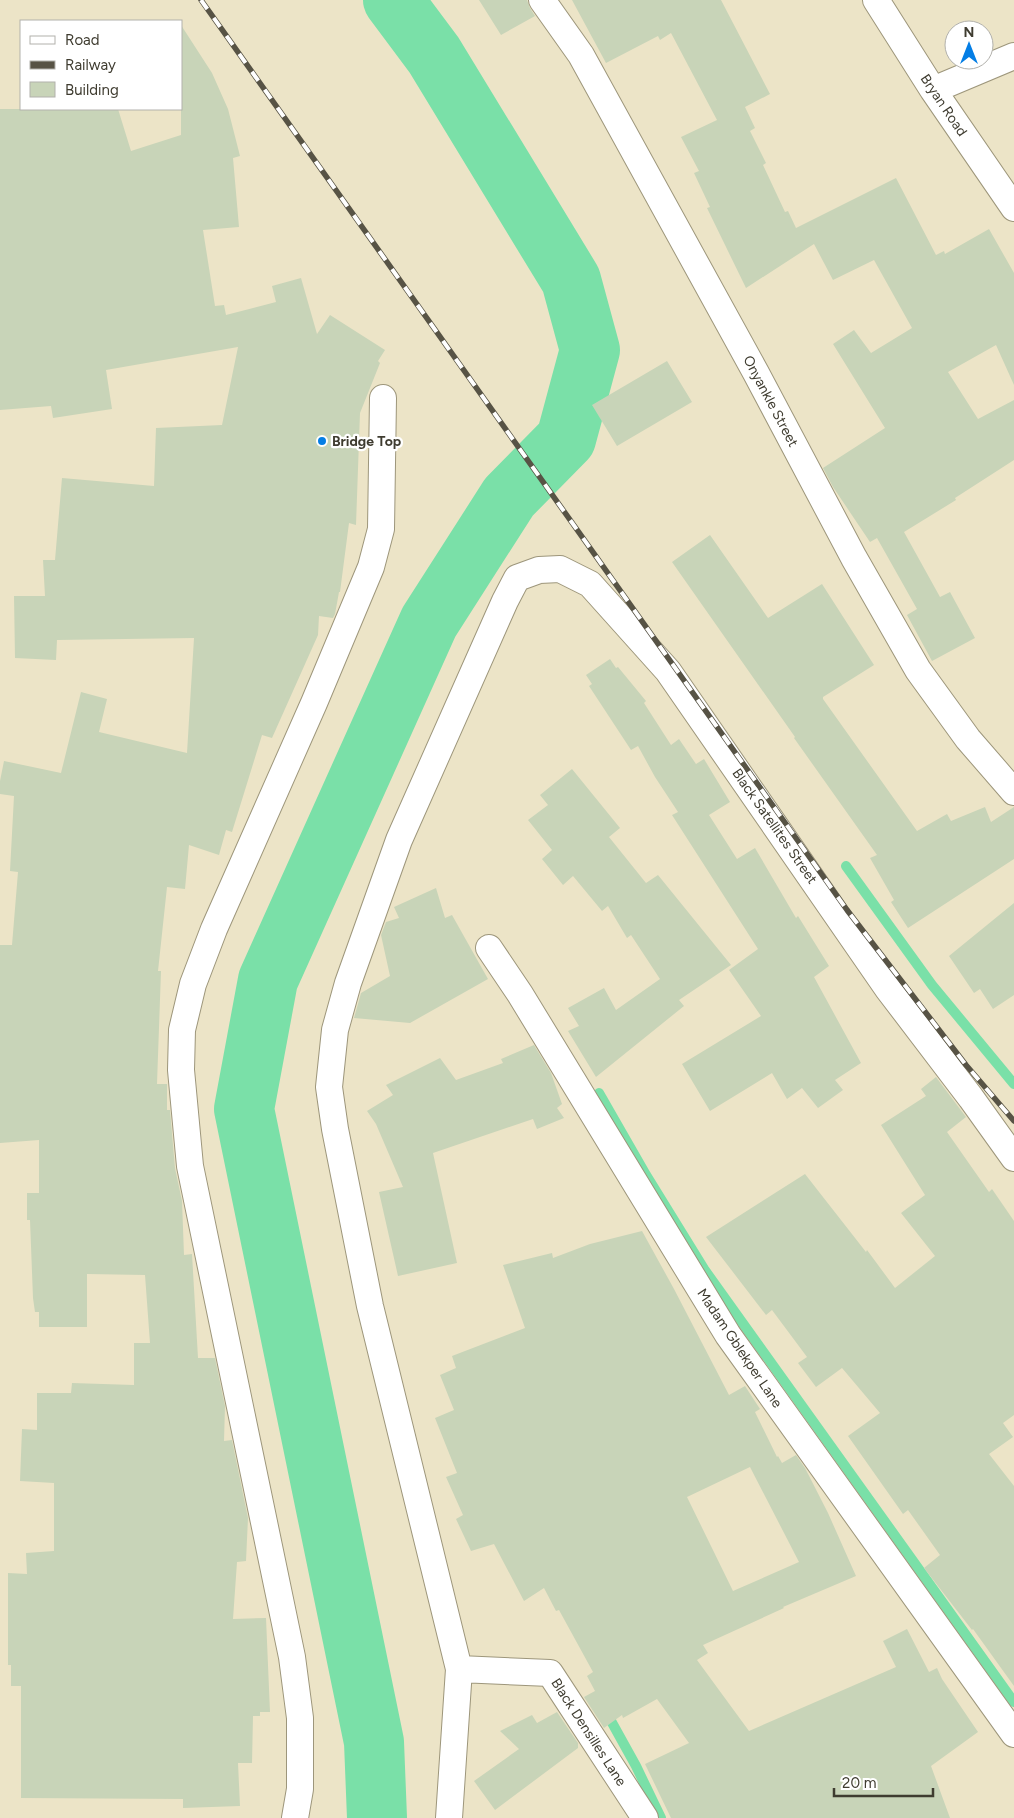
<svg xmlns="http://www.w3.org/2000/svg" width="1014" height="1818" font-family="Figtree,sans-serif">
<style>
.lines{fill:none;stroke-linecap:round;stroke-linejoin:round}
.stream{stroke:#7ae0a8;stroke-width:10}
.river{stroke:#7ae0a8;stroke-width:60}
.building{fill:#c8d4b8;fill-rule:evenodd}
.street-casing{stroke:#9d967b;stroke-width:28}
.street{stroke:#fff;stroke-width:26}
.rail-casing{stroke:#575345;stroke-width:5.5}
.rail{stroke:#fff;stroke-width:4;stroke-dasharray:11;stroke-linecap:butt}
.poi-dot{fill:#047ee5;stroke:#fff;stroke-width:2}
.labels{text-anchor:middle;stroke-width:4.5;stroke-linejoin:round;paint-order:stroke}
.street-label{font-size:14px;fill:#3f3c30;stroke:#fff}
.poi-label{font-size:14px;font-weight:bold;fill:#3f3c30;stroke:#fff;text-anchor:start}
</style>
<rect width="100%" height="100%" fill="#ece4c7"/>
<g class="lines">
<path class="stream" d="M846,866L932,985L1014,1084
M599,1093L646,1175L704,1269L1014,1702
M605,1710L636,1766L661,1818"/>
<path class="river" d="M377,1818L374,1742L244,1109L268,980L429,622L509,497L566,439L590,350L571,280L434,55L393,0"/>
</g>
<path class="building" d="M479,0H527L530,8L535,16L501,35Z
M572,0H721L770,94L745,107L755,128L750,131L766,163L763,165L785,212L788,211L796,228L896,178L936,255L944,251L945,254L989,229L1014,273V385L996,345L948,372L978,419L1014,400V460L955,498L956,500L904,532L940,597L950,592L975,638L932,661L907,615L917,609L877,538L870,542L833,487L823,468L885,428L833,344L854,330L871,353L912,328L874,260L833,280L814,244L746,288L707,208L710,207L694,173L699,171L681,137L717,120L671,33L660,40L658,36L606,63Z
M181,25L212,73L228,109L240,156L233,158L239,227L203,230L215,306L224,305L226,315L276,302L272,286L301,278L317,334L330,315L385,350L378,361L380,363L360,413L356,525L349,523L340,592H339L335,614L333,618L319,616L318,635L272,738L262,735L232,832L226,830L219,855L189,845L185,889L167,887L158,971H161L157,1084H167V1110H170L175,1168L182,1201L184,1255L192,1254L198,1358H215L225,1406L224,1441L232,1440L248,1518L246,1561L237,1562L233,1619L266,1618L270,1712H260V1716H253L252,1763H238L240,1806L183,1808V1799L21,1798V1686H11V1665H8V1573L27,1574L26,1553L54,1551V1483L20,1481L22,1429L37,1430V1393H71L72,1383L134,1385V1343H150L145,1275L87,1274V1327H39V1312H35L33,1298L30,1220H27V1193H39V1140L0,1143V945H12L18,872L10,871L14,796L0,794V781L4,761L61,773L81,692L107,699L99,732L187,753L194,638L57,640L56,660L15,658L14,596H45L43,560H55L62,478L154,486L156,428L222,425L238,347L106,370L112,409L53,418L51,406L0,410V109H118L131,151L181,135Z
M667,361L692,402L617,446L592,405Z
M710,535L768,618L822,584L874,665L823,697V699L917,831L947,814L951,821L985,807L991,822L1014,807V859L908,928L891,902L894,900L870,858L877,855L794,738L795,737L672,562Z
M610,659L616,668L618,667L646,701L644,703L671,745L679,739L696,764L704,759L730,802L709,815L737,859L755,848L796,918L798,916L829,966L814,977L861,1063L835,1080L843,1090L818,1108L802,1088L787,1099L772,1073L710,1111L682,1064L761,1016L729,970L758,949L672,815L678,812L655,777L638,746L631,750L589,686L592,684L586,675Z
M572,769L620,828L609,837L646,883L658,875L731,965L679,1000L684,1006L596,1077L568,1031L579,1026L568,1008L604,988L616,1010L660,979L631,935L627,938L608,906L602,911L573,876L563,885L542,859L552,850L528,820L548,805L540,795Z
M436,888L445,918L452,915L488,979L410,1023L354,1018L361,993L390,976L381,935L386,922L399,918L394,907Z
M1014,903V995L993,1009L980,989L974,993L949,956Z
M534,1045L551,1073L562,1104L557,1108L564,1118L537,1129L533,1119L433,1153L457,1263L398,1276L379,1192L403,1187L376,1124L367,1111L393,1095L386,1085L440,1058L456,1080L503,1063L501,1059Z
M936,1077L966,1117L947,1132L989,1192L992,1189L1014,1221V1415L1003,1423L1013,1437L989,1454L1014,1486V1686L973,1629L972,1630L924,1568L940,1555L908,1510L903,1514L848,1436L880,1413L842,1368L816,1387L798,1363L807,1357L772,1310L766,1315L706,1237L805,1174L866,1252L867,1250L895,1288L935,1256L901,1213L925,1195L881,1125L926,1096L921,1089Z
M642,1231L674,1289L729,1395L745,1386L760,1409L755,1412L777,1457L778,1456L782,1463L796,1455L805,1468L828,1513L856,1576L783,1607L784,1608L703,1645L708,1653L697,1660L749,1731L896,1667L883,1641L907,1629L929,1672L937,1668L942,1679L978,1732L931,1766L950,1818H671L645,1764L689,1743L657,1699L623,1718L622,1715L604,1728L584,1697L595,1691L587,1676L593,1672L559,1610L556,1611L544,1588L524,1601L494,1544L471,1551L456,1519L463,1515L446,1477L457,1473L435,1418L454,1410L440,1375L456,1368L452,1356L525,1328L503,1265L552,1253L553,1258L590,1244ZM750,1467L799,1562L733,1591L687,1497Z
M557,1712L578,1743V1748L495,1810L474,1781L519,1749L500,1731L532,1715L537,1723Z"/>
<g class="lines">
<g class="street-casing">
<path id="street" d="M542,0L581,55L756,373L854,558L918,670L968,739L1014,792
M876,0L933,90L1014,208
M933,90L1014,56
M489,948L520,994L728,1335L1014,1734
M459,1669L550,1673L645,1818
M295,1818L300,1789V1718L292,1657L190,1166L181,1070L182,1030L193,984L214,929L314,703L371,567L381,529L383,398
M449,1818L459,1669L370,1306L335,1129L329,1087L335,1030L348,983L399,840L505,601L517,578L539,570L560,569L590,584L668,671L888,989L971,1098L1014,1158"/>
</g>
<use href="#street" class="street"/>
<g class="rail-casing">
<path id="rail" d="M201,0L847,910L966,1065L1014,1121"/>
</g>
<use href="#rail" class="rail"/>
</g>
<circle class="poi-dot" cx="322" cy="441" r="5"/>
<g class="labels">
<g class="street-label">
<text transform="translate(944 105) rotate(56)" y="5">Bryan Road</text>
<text transform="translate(771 401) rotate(62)" y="5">Onyankle Street</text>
<text transform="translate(775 826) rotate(55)" y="5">Black Satellites Street</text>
<text transform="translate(740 1348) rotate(56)" y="5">Madam Gblekper Lane</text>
<text transform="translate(589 1732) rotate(57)" y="5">Black Densilles Lane</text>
</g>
<g class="poi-label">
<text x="332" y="446">Bridge Top</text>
</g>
</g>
<rect x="20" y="20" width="162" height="90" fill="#ffffff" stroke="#b2b1ac"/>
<rect x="30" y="36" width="25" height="8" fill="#ffffff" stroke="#b2b1ac"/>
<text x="65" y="45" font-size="15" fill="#3f3c30">Road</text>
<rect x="30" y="61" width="25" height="8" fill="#575345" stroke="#b2b1ac"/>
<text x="65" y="70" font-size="15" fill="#3f3c30">Railway</text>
<rect x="30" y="82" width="25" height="15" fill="#c8d4b8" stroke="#b2b1ac"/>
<text x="65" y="95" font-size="15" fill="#3f3c30">Building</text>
<g transform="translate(969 45)"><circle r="24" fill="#ffffff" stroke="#b2b1ac"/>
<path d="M0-4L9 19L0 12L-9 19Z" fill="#047ee5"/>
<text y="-8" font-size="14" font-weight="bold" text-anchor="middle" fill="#3f3c30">N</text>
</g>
<path d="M834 1788v8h99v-8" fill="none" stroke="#3f3c30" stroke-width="2.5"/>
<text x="842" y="1788" font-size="15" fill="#3f3c30" stroke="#ffffff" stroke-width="4" paint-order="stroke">20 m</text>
</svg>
